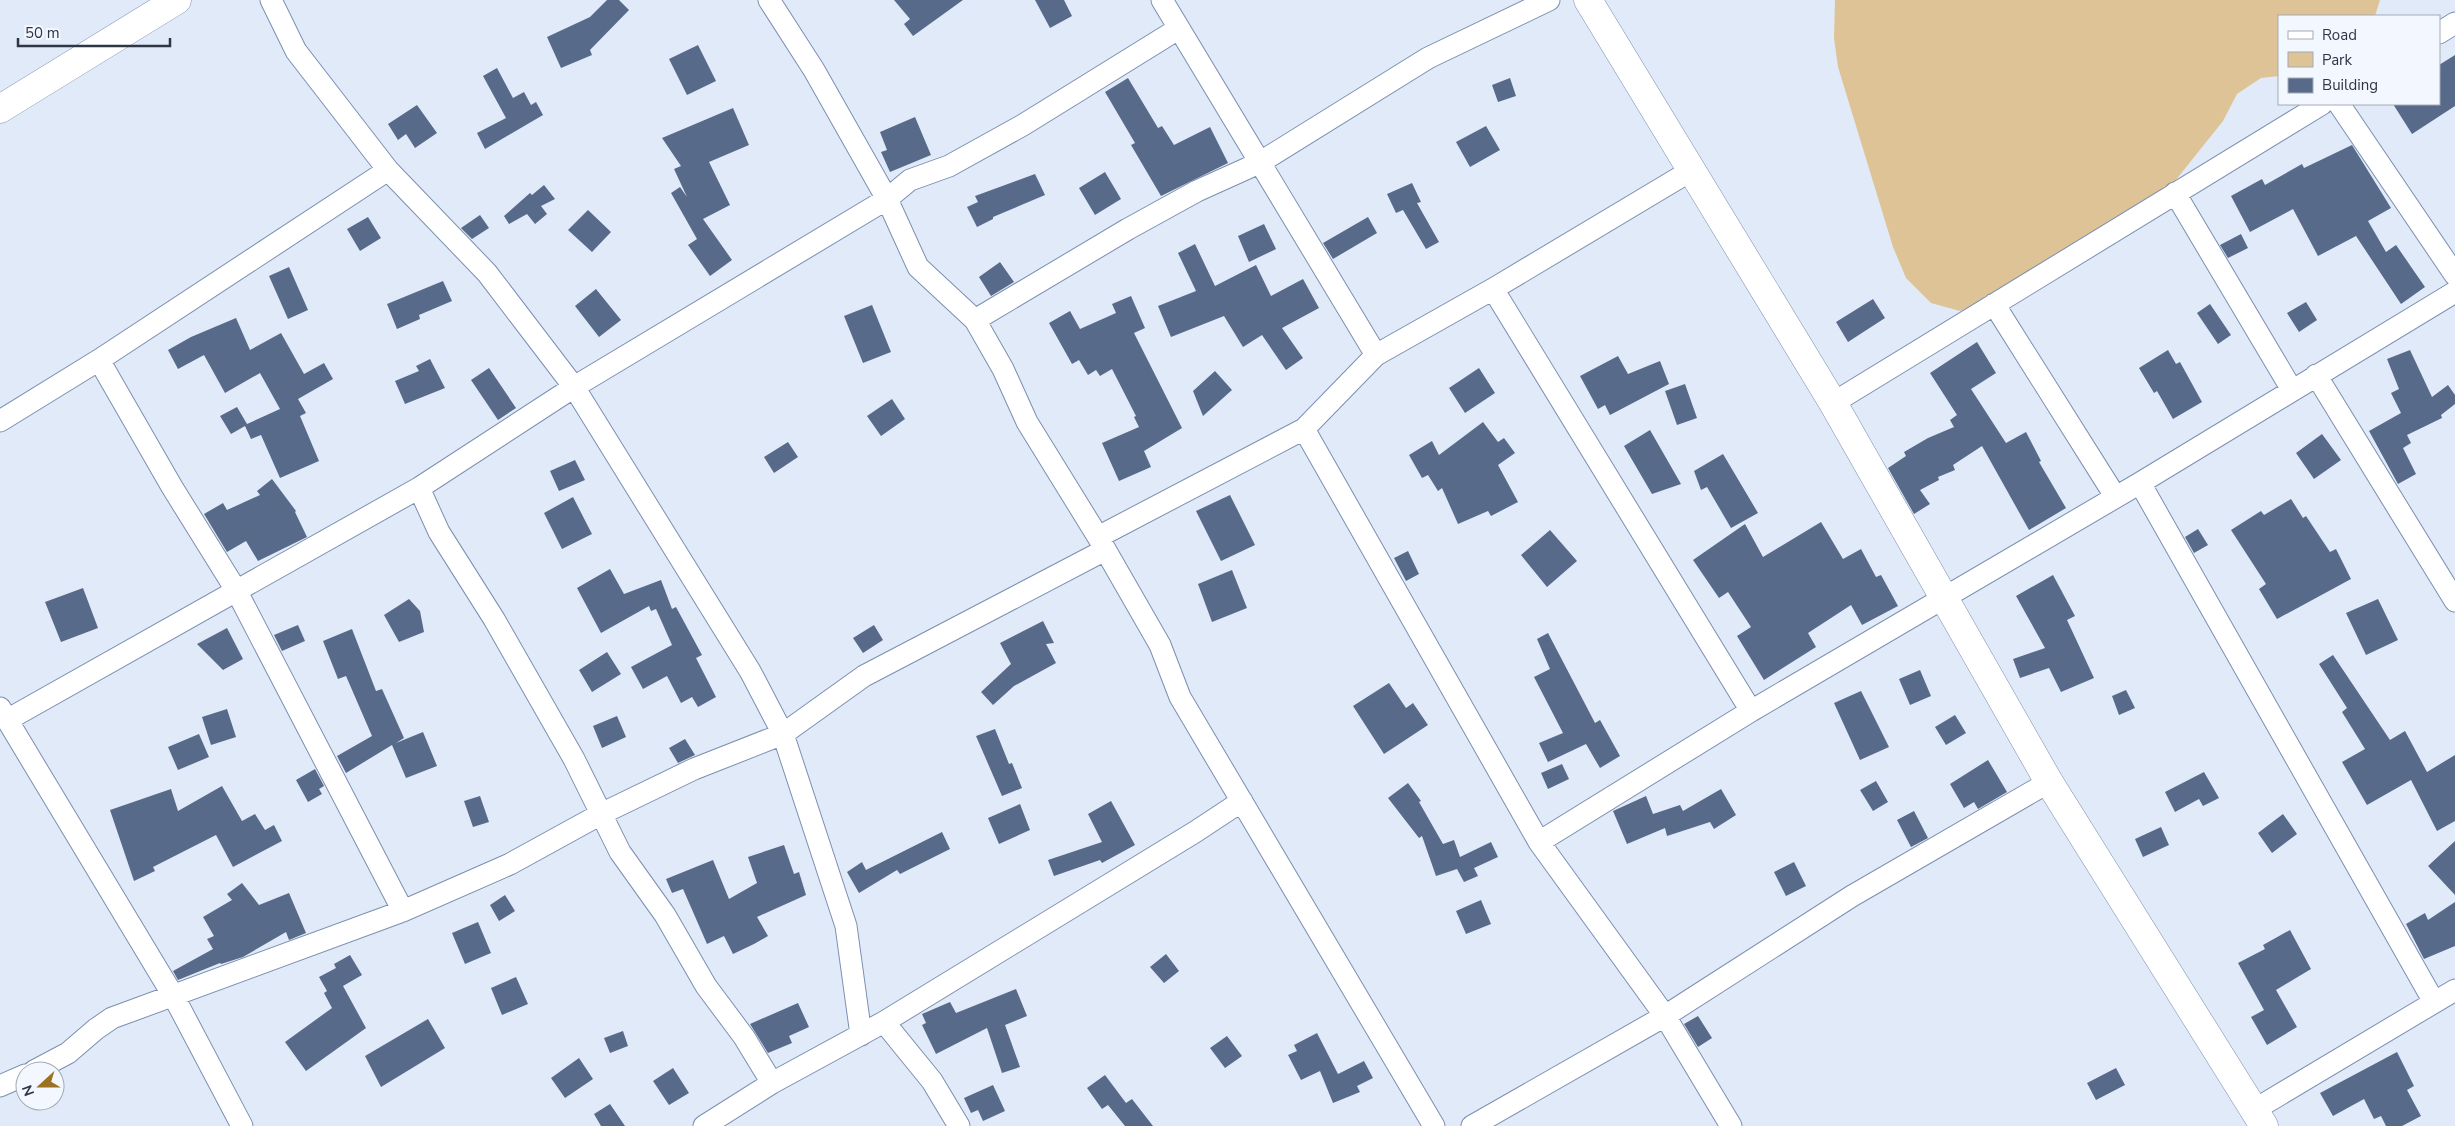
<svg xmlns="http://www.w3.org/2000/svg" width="2455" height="1126" font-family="'Nunito Sans',sans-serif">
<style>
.green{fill:#dec396}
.building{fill:#576a8a}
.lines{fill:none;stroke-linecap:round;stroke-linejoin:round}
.street-casing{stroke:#7b8fb1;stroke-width:23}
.secondary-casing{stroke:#7b8fb1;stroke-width:29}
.street{stroke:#fff;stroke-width:21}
.secondary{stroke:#fff;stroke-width:28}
</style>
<rect width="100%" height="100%" fill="#e1eaf9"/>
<path class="green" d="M1835,0H2380L2375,16H2279V76L2261,78L2237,94L2223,121L2163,196L2017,291L1960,311L1931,303L1906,278L1893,247L1838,67L1834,38Z"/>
<path class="building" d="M607,0H619L629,10L590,50L592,55L561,68L547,37L590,17Z
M894,0H963L913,36L904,24L910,19Z
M1035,0H1064L1072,16L1050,28Z
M698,45L716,81L687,95L669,59Z
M2455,55V106L2412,134L2393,104H2439V65Z
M497,68L513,98L524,92L531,105L536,102L543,115L485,149L477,133L506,118L483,76Z
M1128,78L1158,128L1162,126L1174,145L1210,127L1228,163L1161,196L1131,145L1135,143L1105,92Z
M1510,78L1516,96L1498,102L1492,85Z
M417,105L437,133L415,148L406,134L398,140L388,124Z
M733,108L749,145L709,162L730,205L703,219L732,260L710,276L688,245L697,239L671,193L680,187L687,197L674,169L681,166L662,138Z
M915,117L931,155L890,172L881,152L887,150L880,132Z
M1486,126L1500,150L1470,167L1456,142Z
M2352,145L2391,208L2368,221L2386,252L2396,245L2425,287L2401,304L2356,236L2318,256L2293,209L2250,232L2231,196L2262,179L2265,185L2302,164L2304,168Z
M1105,172L1121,199L1095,215L1079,188Z
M1035,174L1045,195L993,217V219L977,227L967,207L978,202L975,196Z
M1412,183L1421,202L1417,203L1439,242L1426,249L1403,210L1396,213L1387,194Z
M544,185L555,199L541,206L547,214L535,224L527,214L509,224L504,216L530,193L532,195Z
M588,210L611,232L592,252L568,230Z
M480,215L489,228L472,239L461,228Z
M368,217L381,238L360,251L347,229Z
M1368,217L1377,233L1333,259L1323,243Z
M1264,224L1276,249L1249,262L1238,236Z
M2241,234L2248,248L2228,258L2220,245Z
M1195,244L1215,286L1256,265L1271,296L1303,279L1319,308L1282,328L1303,358L1286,370L1262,335L1243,347L1224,316L1171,337L1158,306L1196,291L1178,253Z
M1000,262L1014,282L991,296L979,277Z
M289,267L308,310L288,319L269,276Z
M443,281L452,301L419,315L420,319L397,329L387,304Z
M596,289L621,320L599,337L575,306Z
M1131,296L1145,328L1134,333L1182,428L1144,451L1151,467L1119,481L1102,443L1139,427L1134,417L1136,416L1112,369L1100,376L1096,370L1088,375L1079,360L1072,364L1049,323L1070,311L1080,329L1116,313L1112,304Z
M1873,299L1885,318L1848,342L1836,322Z
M2306,302L2317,320L2299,332L2287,313Z
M2210,304L2231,335L2218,344L2197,313Z
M872,305L891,352L863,363L844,316Z
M236,318L250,350L281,333L304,374L324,363L333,379L298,399L306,413L300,416L319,461L280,478L261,435L251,439L245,426L231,434L220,416L237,407L247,424L280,409L260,373L225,393L204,355L178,369L168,350L191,337Z
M1977,342L1996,373L1971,389L2006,443L2026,432L2041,461L2039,462L2066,508L2029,530L1982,446L1953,465L1955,470L1938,477L1939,480L1920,490L1930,504L1914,514L1888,468L1906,456L1904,452L1928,438L1954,427L1950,420L1957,415L1930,373Z
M2168,350L2176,364L2180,362L2202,402L2173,419L2157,391L2154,393L2139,368Z
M2410,350L2432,397L2448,385L2455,395V404L2441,415L2442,418L2407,435L2411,443L2403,448L2416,474L2398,484L2369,431L2401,413L2391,393L2399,389L2387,359Z
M1618,356L1628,374L1660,361L1669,384L1610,415L1605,405L1598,409L1580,376Z
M430,359L445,388L405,404L395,381L419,371L416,366Z
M489,368L516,408L498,420L471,380Z
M1479,368L1495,393L1465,413L1449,388Z
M1215,371L1232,390L1203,416L1193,391Z
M1685,384L1697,418L1677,425L1665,391Z
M892,399L905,419L881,436L867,416Z
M1483,422L1498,442L1504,438L1515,453L1498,465L1518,502L1491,516L1488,511L1458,524L1442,488L1438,491L1428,475L1422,478L1409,455L1432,441L1439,455Z
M1650,430L1681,484L1652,494L1624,446Z
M2322,434L2341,460L2314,479L2296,453Z
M788,442L798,457L774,473L764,457Z
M1723,454L1758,513L1731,528L1707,487L1701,490L1694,471Z
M575,460L585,480L559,491L550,471Z
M272,479L296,511L295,512L307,537L258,561L246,541L227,552L204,514L223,503L227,510L260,495L257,491Z
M1230,495L1255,545L1221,561L1196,511Z
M573,497L592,534L562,549L544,513Z
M2291,499L2303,518L2306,516L2330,552L2336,549L2351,579L2277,619L2259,589L2266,584L2231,530L2261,511L2264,515Z
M1821,522L1843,559L1861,549L1876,577L1881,575L1898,606L1862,625L1851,605L1808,633L1816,647L1764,680L1737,636L1751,627L1728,592L1719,598L1693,560L1745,524L1763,557Z
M2198,529L2208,545L2194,553L2185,537Z
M1550,530L1577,561L1547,587L1521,555Z
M1408,551L1419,574L1406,581L1394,558Z
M610,569L624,594L661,580L672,609L676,607L702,655L696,658L716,697L698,707L692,697L681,703L667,676L643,689L631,667L672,645L656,609L651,611L649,606L601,633L577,588Z
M1232,570L1247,608L1212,622L1198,584Z
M2053,575L2075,616L2067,620L2094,678L2061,692L2049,668L2020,678L2013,659L2045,648L2016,596Z
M83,588L98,628L61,642L45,602Z
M409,599L420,611L424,632L399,642L384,615Z
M2378,599L2398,640L2366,655L2346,613Z
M1043,621L1054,643L1046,644L1056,663L1014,686L993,705L981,692L1011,664L1000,643Z
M298,625L305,641L282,651L274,635Z
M874,625L883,640L863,653L853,638Z
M227,628L243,659L223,670L197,644Z
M352,629L376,691L382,689L404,738L396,743L423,732L437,766L406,778L392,745L346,773L337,756L372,736L346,676L338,679L323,641Z
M1548,633L1595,723L1600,720L1620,756L1600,768L1586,744L1548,762L1539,743L1563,733L1534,677L1550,669L1537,639Z
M607,652L621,674L592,692L579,670Z
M2333,655L2390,740L2405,731L2427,772L2455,755V821L2437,831L2411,780L2367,805L2342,762L2365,749L2342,712L2347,708L2319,664Z
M1920,670L1931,696L1910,705L1899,679Z
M1389,683L1406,708L1413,703L1428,725L1384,754L1353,706Z
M2126,690L2135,708L2119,715L2112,696Z
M1861,691L1889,747L1860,760L1834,703Z
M227,709L236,737L211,745L202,717Z
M1955,715L1966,733L1946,745L1935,727Z
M617,716L626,737L602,748L593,726Z
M995,729L1009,764L1012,763L1022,788L1002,796L976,736Z
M199,734L209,757L178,770L168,747Z
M685,739L695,755L678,763L669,748Z
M1988,760L2007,792L1978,809L1974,802L1964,808L1950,784Z
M1562,764L1569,779L1548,789L1541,773Z
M315,769L324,786L319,789L322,794L308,802L296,780Z
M2204,772L2219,798L2203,806L2199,799L2175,812L2165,792Z
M1876,781L1888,802L1873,811L1860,790Z
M1408,783L1421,801L1419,802L1443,844L1454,840L1460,857L1491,842L1498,857L1474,868L1478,876L1464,882L1457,869L1436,876L1422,836L1419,838L1388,798Z
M222,786L242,821L255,814L265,830L274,825L282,841L233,867L216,835L153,867L155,871L134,881L110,810L171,789L178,811Z
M1721,789L1736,815L1714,829L1710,822L1667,836L1665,828L1627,844L1613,811L1646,796L1653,814L1680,805L1683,811Z
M480,796L489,822L473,827L464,801Z
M1111,801L1135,845L1102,863L1100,860L1054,876L1048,860L1102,842L1088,814Z
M1020,804L1030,830L999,844L988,818Z
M1914,811L1928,838L1911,847L1897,820Z
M2283,814L2297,834L2272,853L2258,833Z
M2161,827L2169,845L2143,857L2135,839Z
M942,832L950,849L900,874L897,870L859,893L847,872L862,862L866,870Z
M2455,841V895L2428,866Z
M784,845L794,874L799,872L806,895L757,917L768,936L754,944L733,954L724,936L707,944L683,889L672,893L666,879L713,860L729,899L757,883L748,857Z
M1794,862L1806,886L1786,896L1774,872Z
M242,883L259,905L289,893L306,933L289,940L286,932L243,957L221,964L220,963L178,980L173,971L213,949L207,939L214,936L203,917L232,900L227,894Z
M505,895L515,911L499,921L490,905Z
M1481,900L1491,924L1466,934L1456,911Z
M2455,902V946L2424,959L2406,924L2425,913L2428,920Z
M478,922L491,953L465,964L452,933Z
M2290,930L2311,969L2276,990L2297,1027L2267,1045L2251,1017L2264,1010L2238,963L2265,949L2263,945Z
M1166,954L1179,971L1164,983L1150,967Z
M350,955L362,975L343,986L366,1028L306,1071L285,1042L332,1008L324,993L327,991L319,977L336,968L334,964Z
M516,977L528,1004L502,1015L491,988Z
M1016,989L1027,1016L1005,1025L1020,1067L1002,1073L987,1028L936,1054L922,1025L926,1023L922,1014L950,1002L956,1013Z
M798,1003L809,1027L789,1036L792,1043L768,1053L750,1024Z
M1698,1016L1712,1038L1698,1047L1684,1024Z
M428,1019L445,1048L381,1087L365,1056Z
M623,1031L628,1046L610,1053L604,1038Z
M1317,1033L1338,1074L1364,1061L1373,1078L1357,1086L1360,1092L1333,1103L1320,1071L1301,1080L1288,1055L1297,1051L1294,1045Z
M1227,1036L1242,1056L1225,1068L1210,1048Z
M2397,1052L2414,1086L2407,1090L2421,1116L2402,1126H2386L2381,1116L2374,1119L2364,1099L2333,1116L2320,1093Z
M579,1058L593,1079L565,1098L551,1078Z
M673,1068L689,1093L669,1105L653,1081Z
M2116,1068L2125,1085L2096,1100L2087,1083Z
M1105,1075L1126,1103L1132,1099L1153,1126H1125L1108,1105L1102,1109L1087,1088Z
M993,1085L1005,1111L983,1121L978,1110L971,1113L964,1098Z
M610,1104L625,1126H601L594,1114Z"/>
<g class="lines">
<g class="street-casing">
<path id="street" d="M271,0L296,51L388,170L487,273L574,387L750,671L783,734L846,926L861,1035
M769,0L814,70L887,199L918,267L975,320L1003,369L1027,422L1098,537L1160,645L1180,697L1434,1126
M1162,0L1376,355
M2439,33L2455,23
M2339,104L2455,275
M2175,193L2292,390
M1493,289L1751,711
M1994,304L2115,496
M975,320L1128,229L1197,191L1259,163L1428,58L1549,0
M99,360L172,487L236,590L403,911
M2316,375L2455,601
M1833,403L2322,104
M0,421L99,360L388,170
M1304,429L1539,842L1665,1016L1731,1126
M2140,483L2434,1002
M419,488L439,532L494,619L574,759L620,852L665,915L706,986L744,1037L772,1083
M1098,537L1304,429L1376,355L1493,289L1692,170
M0,708L174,997L242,1126
M7,720L419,488L574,387L887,199L910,180L949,166L1023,125L1178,29
M1539,842L1751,711L2140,483L2455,292
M884,1022L932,1081L959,1126
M34,1071L68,1053L96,1029L112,1018L403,911L510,864L601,814L694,769L783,734L864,676L1105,550
M0,1086L25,1075
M2254,1110L2455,990
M704,1126L772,1083L884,1022L1195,832L1242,801
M1472,1126L1665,1016L1852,896L2049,782"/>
</g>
<g class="secondary-casing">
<path id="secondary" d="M1588,0L1833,403L2049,782L2264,1126
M0,109L177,0"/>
</g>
<use href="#street" class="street"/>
<use href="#secondary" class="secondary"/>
</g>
<rect x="2278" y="15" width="162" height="90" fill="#f3f7ff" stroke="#a4aab4"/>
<rect x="2288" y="31" width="25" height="8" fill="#ffffff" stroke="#a4aab4"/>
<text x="2322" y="40" font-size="15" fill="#2e3644">Road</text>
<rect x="2288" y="52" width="25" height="15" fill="#dec396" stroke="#a4aab4"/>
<text x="2322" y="65" font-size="15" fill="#2e3644">Park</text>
<rect x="2288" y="78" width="25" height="15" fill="#576a8a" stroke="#a4aab4"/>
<text x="2322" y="90" font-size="15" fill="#2e3644">Building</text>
<g transform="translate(40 1086) rotate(249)"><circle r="24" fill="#f3f7ff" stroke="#a4aab4"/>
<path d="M0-4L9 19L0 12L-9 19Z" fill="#9b721f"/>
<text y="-8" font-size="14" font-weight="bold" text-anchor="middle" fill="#2e3644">N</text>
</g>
<path d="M18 38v8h152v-8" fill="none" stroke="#2e3644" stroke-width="2.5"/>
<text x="25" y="38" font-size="15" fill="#2e3644" stroke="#f3f7ff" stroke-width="4" paint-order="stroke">50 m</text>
</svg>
